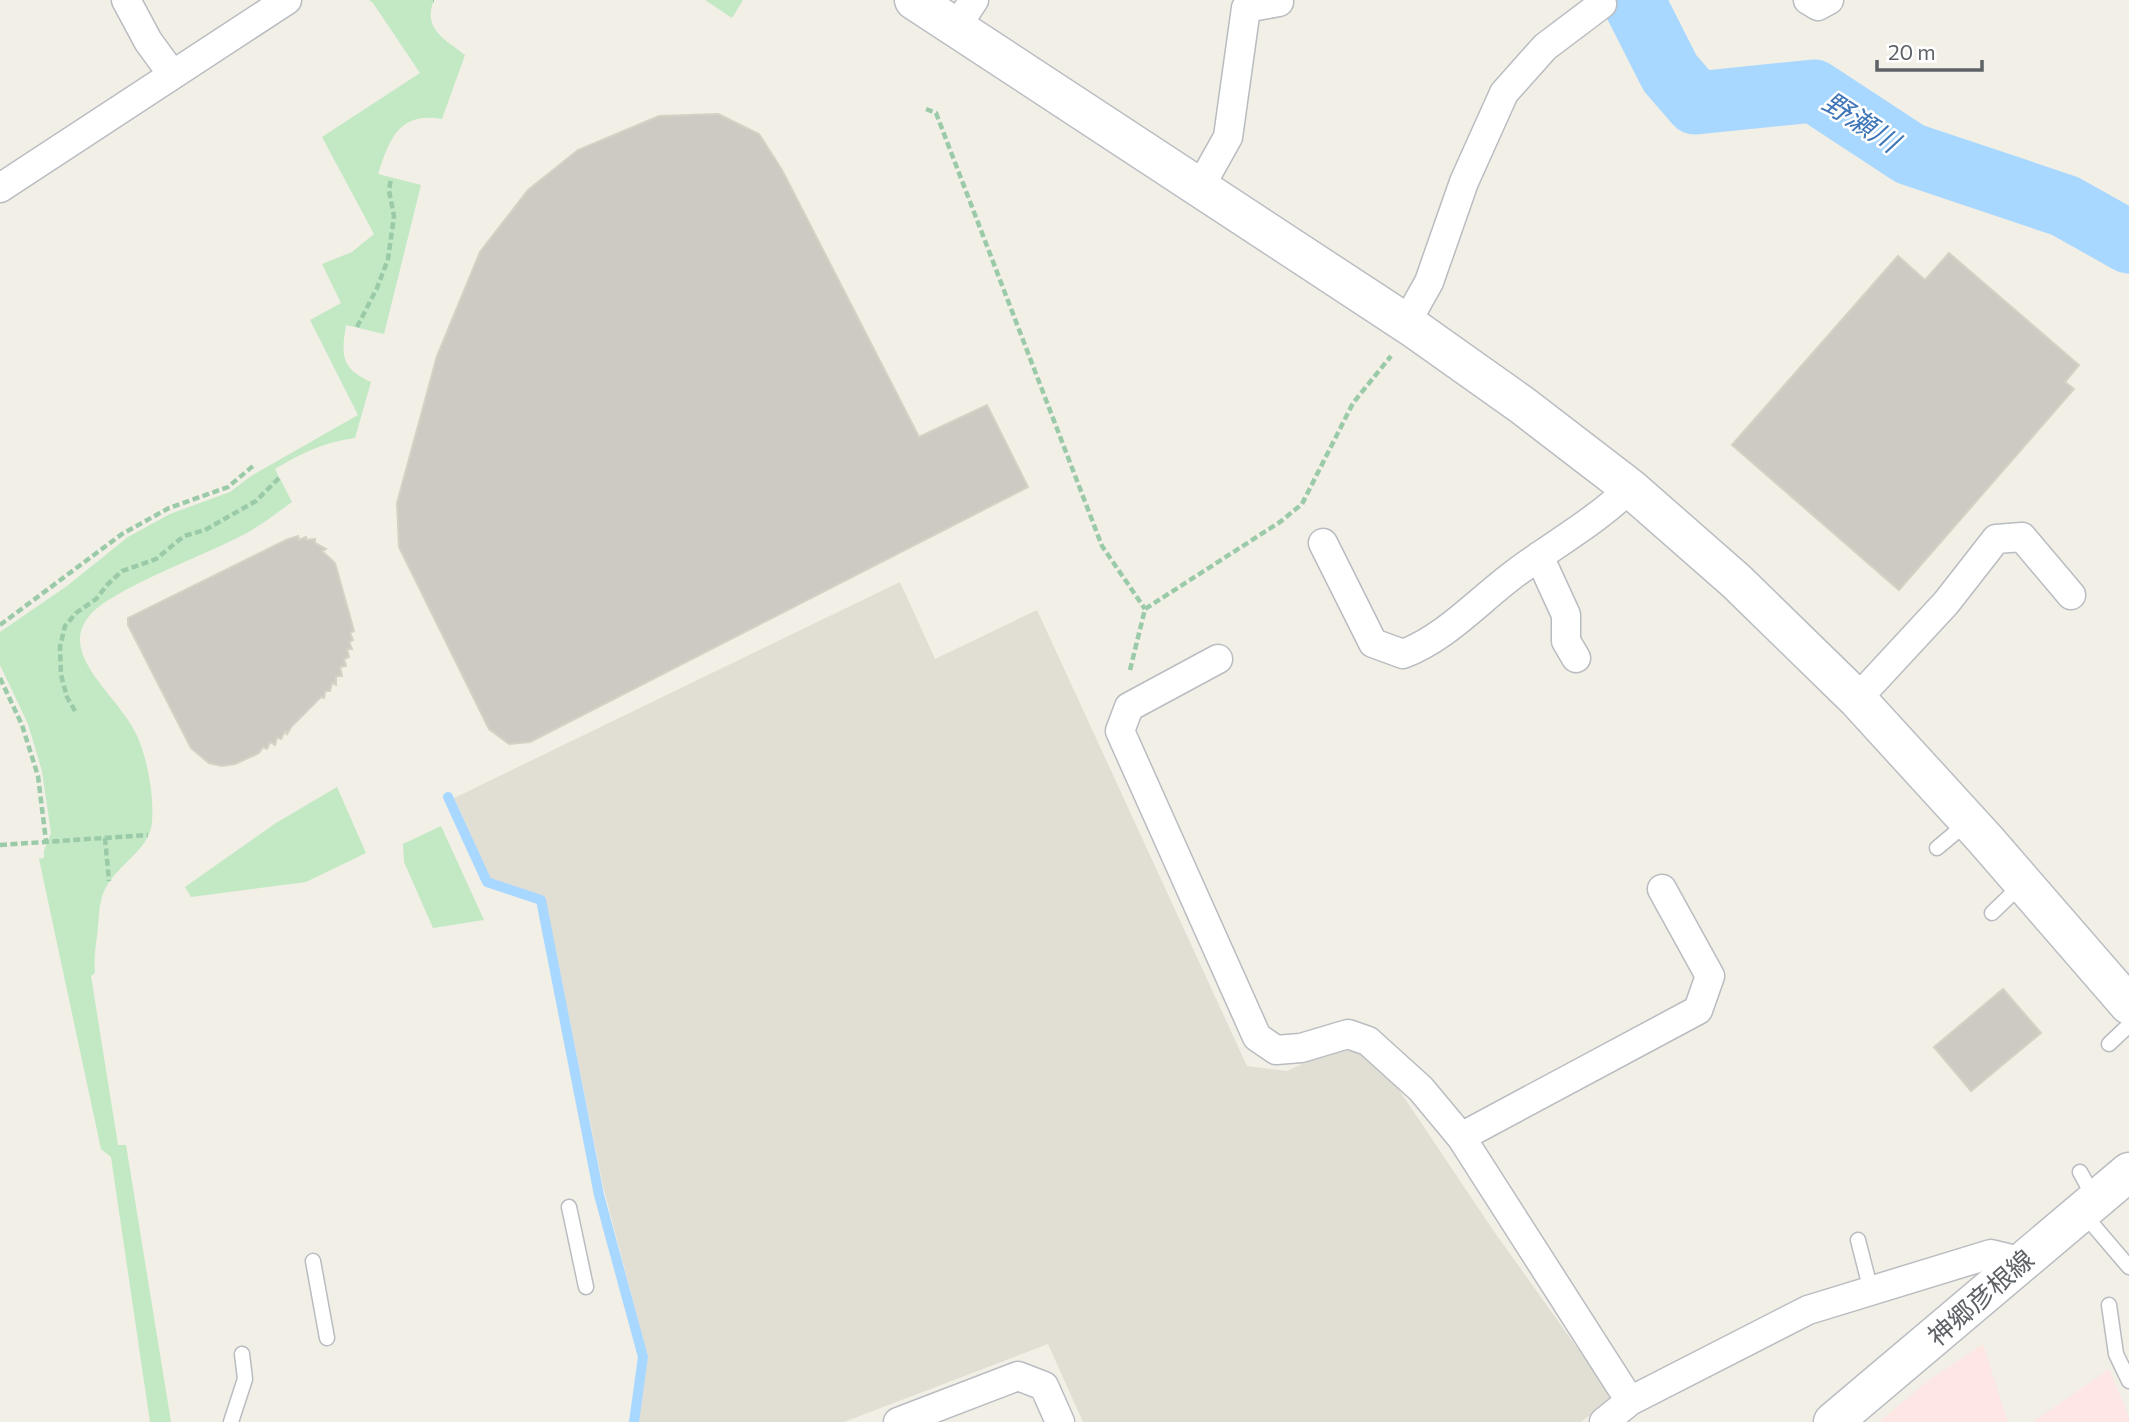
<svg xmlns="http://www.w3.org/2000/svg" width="2129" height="1422" font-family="Commissioner,'Noto Sans JP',sans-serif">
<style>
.education{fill:#e1ded4}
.medical{fill:#fde6e3}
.green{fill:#c2e9c3}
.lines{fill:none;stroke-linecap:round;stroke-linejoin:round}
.stream{stroke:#a8d7ff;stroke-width:10}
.river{stroke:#a8d7ff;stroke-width:63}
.building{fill:#cccac3;stroke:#d6d1c4;stroke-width:2}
.lane-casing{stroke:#b9bcc0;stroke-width:17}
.street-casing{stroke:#b9bcc0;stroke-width:31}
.secondary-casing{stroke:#babdc2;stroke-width:41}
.path{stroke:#9bcaa9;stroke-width:4.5;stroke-dasharray:7 3.5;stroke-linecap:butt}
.lane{stroke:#fff;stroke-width:14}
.street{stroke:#fff;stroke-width:28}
.secondary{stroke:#fff;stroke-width:38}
.labels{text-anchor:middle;stroke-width:5;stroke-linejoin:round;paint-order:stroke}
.street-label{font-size:26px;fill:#5e6267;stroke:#fff}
.water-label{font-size:28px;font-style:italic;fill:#3f76b7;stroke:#fff}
</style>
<rect width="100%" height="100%" fill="#f1efe6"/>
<path class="education" d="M900,582L935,659L1037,610L1247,1066L1287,1071L1332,1050L1362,1052L1385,1069L1493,1230L1613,1398L1581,1422H1083L1048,1344L844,1422H638L648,1358L603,1186L545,897L491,880L454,798Z"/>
<path class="medical" d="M1983,1344L2008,1422H1879L1929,1380Z
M2109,1369L2129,1417V1422H2033Z"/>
<path class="green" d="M369,0H434C422,29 445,39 465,55L442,119C399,112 390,138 378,174L421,185L384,334L346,325C341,356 341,368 371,382L355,438C325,442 301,453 275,469L292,502C275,514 258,528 239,537C197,558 151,574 110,599C36,644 120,692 138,738C148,762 154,796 152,822C150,847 123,862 110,881C97,898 100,917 97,936C95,951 94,958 95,973L91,976L118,1145H126L171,1422H150L111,1157L101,1149L39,859L44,858V851L51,833L42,771L28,724L0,665V632L67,586L128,537L170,514L230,492L251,476L358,415L310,320L341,303L322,264L352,252L374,234L322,137L420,73L373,3Z
M705,0H743L732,18Z
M337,787L366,853L306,882L191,897L185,887L276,823Z
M441,826L484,920L433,928L404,862L403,844Z"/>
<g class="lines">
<path class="stream" d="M448,797L487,882L541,900L599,1195L643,1357L634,1422"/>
<path class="river" d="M1633,0L1670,73L1696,103L1814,91L1910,154L2065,206L2129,242"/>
</g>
<path class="building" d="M718,114L759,134L782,170L919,437L987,405L1028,487L530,742L509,744L489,729L399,547L397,503L437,356L480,252L528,190L578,150L659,116Z
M1949,253L2079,365L2065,382L2074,389L1899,590L1732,445L1898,256L1925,280Z
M298,536L299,540L306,537L307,540L315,539V543L326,549L322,551L335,563L354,631L350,633L353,640L349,642L352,649H347L349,657L344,659L346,666L340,667L342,676H336V685L332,683L330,691H325L324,698L321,697L291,727L287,734L285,731L281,739L277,737L275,745L270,742L267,749L263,747L259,753L235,764L222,766L209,763L191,748L128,625V618L286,540Z
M2003,989L2041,1033L1971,1091L1934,1047Z"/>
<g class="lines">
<g class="lane-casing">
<path id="lane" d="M1937,848L1968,822
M1992,913L2021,885
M2109,1044L2129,1025
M2080,1172L2095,1199
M569,1207L586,1287
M2082,1212L2129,1267
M1858,1240L1871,1291
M313,1261L327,1338
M2109,1305L2116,1354L2129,1381
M231,1422L245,1379L242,1354"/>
</g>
<g class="street-casing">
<path id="street" d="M126,0L148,41L172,74
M1808,0L1818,6L1829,0
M956,27L974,0
M1200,187L1228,137L1246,8L1279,2
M0,188L287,0
M1406,323L1429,282L1464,182L1504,93L1545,47L1602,4
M1323,543L1373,643L1403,654C1446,638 1480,599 1517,572C1556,543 1595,522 1630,488
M1539,556L1566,615V641L1576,658
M1218,659L1129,707L1120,731L1257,1037L1276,1050L1301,1048L1348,1034L1368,1041L1421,1089L1461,1137L1630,1401
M1857,699L1946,603L1996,539L2022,537L2071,595
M1461,1137L1698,1010L1710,976L1662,889
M898,1422L1018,1376L1044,1386L1060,1422
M1604,1422L1630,1401L1808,1310L1991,1254L2024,1262"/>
</g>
<g class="secondary-casing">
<path id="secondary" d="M914,0L1412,327L1522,405L1630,488L1736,581L1857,699L1985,839L2129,1005
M1833,1422L2129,1172"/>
</g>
<path class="path" d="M433,0H434
M926,109L936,113L1102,546L1145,609
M357,327L377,288L388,259L394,216L389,191L391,178
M0,625L122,534L169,508L228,487L253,466
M1130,670L1145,609L1280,522L1302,504L1353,403L1391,356
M0,678L22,725L38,776L46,841
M75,711L67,697L61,675L60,647L65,626L76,613L96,599L108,584L122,571L156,559L184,536L205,530L256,501L279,478
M105,838L109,881
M0,845L148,835"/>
<use href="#lane" class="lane"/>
<use href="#street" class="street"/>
<use href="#secondary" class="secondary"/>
</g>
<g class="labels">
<g class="street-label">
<text transform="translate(1981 1298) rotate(-41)" y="9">神郷彦根線</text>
</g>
<g class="water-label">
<text transform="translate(1861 122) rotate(33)" y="10">野瀬川</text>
</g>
</g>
<path d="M1877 60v10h105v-10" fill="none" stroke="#5e6267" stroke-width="3.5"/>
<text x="1888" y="60" font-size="21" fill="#5e6267" stroke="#ffffff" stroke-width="5" paint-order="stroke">20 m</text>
</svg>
